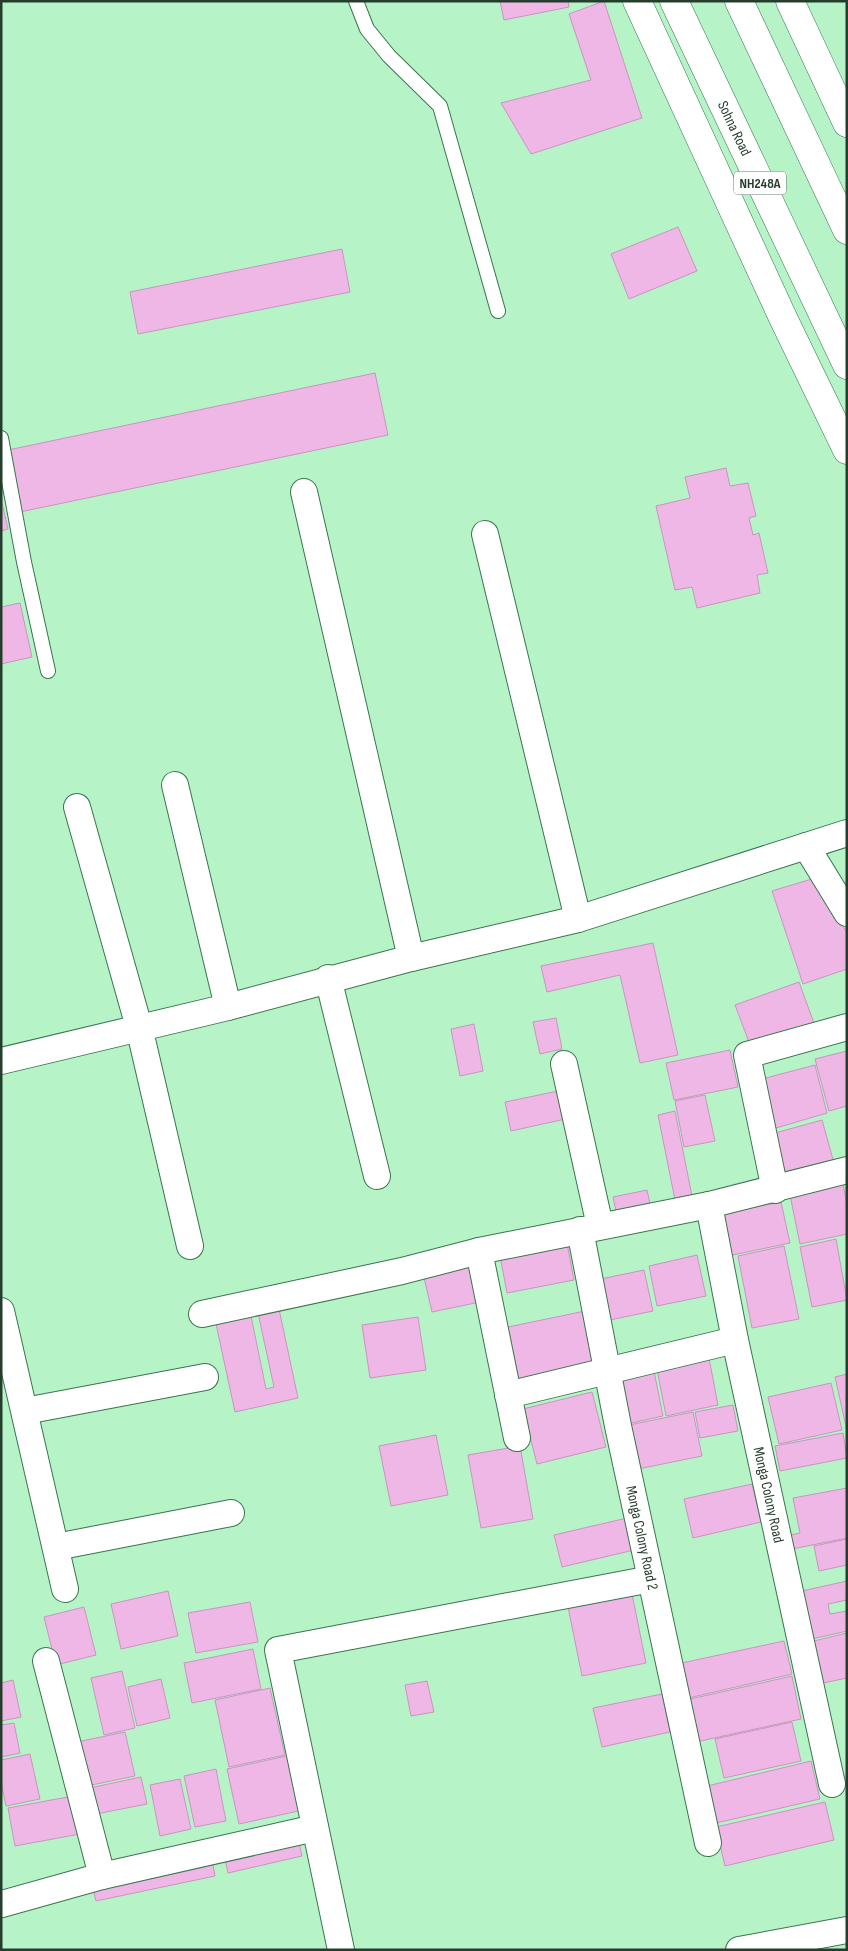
<svg xmlns="http://www.w3.org/2000/svg" width="848" height="1951" font-family="'Sofia Sans Condensed',sans-serif">
<style>
.building{fill:#efb7e5;stroke:#ca94c0}
.lines{fill:none;stroke-linecap:round;stroke-linejoin:round}
.lane-casing{stroke:#3a754e;stroke-width:16}
.street-casing{stroke:#3a754e;stroke-width:28}
.secondary-casing{stroke:#3a754e;stroke-width:29}
.highway-casing{stroke:#3a754e;stroke-width:29}
.lane{stroke:#fff;stroke-width:14}
.street{stroke:#fff;stroke-width:26}
.secondary{stroke:#fff;stroke-width:28}
.highway{stroke:#fff;stroke-width:28}
.labels{text-anchor:middle;stroke-width:5;stroke-linejoin:round;paint-order:stroke}
.shield{fill:#fff;stroke:#66776b;stroke-width:1}
.shield-label{font-size:14px;font-weight:bold;fill:#243d2c}
.street-label{font-size:15px;fill:#243d2c;stroke:#fff}
</style>
<rect width="100%" height="100%" fill="#b6f4c8"/>
<path class="building" d="M500,1H568L569,7L504,20Z
M604,1L642,118L531,154L501,103L591,80L569,14Z
M678,227L697,271L629,299L611,254Z
M342,249L350,292L138,334L130,292Z
M375,373L388,435L20,512L8,450Z
M726,468L730,486L748,483L756,516L749,518L753,535L759,533L768,573L757,575L760,593L697,608L692,587L675,590L656,506L690,498L685,477Z
M1,499L8,529L1,531Z
M20,603L32,657L1,664V607Z
M815,878L847,933V969L803,984L772,891Z
M653,943L678,1055L640,1063L620,975L547,992L541,966Z
M799,982L815,1026L752,1050L735,1005Z
M556,1018L562,1049L540,1054L533,1022Z
M474,1024L483,1071L460,1076L451,1029Z
M730,1050L738,1087L674,1100L666,1063Z
M847,1051V1106L829,1111L815,1059Z
M815,1065L827,1113L776,1128L762,1079Z
M563,1090L570,1118L511,1131L505,1102Z
M705,1095L715,1141L684,1147L675,1101Z
M675,1111L692,1196L675,1200L658,1115Z
M822,1120L834,1163L786,1176L775,1133Z
M843,1184L847,1204V1234L800,1244L790,1195Z
M647,1190L650,1204L616,1211L613,1197Z
M781,1202L790,1243L728,1256L720,1214Z
M836,1239L847,1300L812,1307L800,1247Z
M567,1243L574,1280L507,1293L500,1256Z
M784,1246L799,1319L752,1328L738,1256Z
M697,1255L706,1296L657,1306L649,1266Z
M471,1262L480,1302L432,1312L423,1273Z
M644,1270L653,1311L605,1321L596,1280Z
M279,1309L298,1398L235,1412L216,1324L251,1316L266,1389L274,1387L258,1313Z
M585,1311L596,1365L519,1381L508,1327Z
M418,1317L426,1370L370,1378L362,1325Z
M709,1358L718,1405L666,1416L657,1369Z
M654,1371L663,1416L627,1424L619,1378Z
M847,1374V1431L835,1377Z
M831,1383L842,1430L779,1444L768,1397Z
M592,1392L606,1447L537,1464L523,1409Z
M733,1405L738,1431L700,1438L695,1412Z
M693,1412L702,1456L638,1469L629,1425Z
M843,1433L847,1458L780,1471L775,1446Z
M436,1435L448,1495L391,1506L379,1446Z
M520,1446L533,1519L481,1528L468,1455Z
M752,1484L761,1522L693,1538L684,1499Z
M847,1488V1538L792,1549L790,1535L800,1533L793,1498Z
M627,1518L634,1550L562,1567L554,1535Z
M847,1539V1565L819,1571L814,1546Z
M847,1581V1600L828,1604L830,1614L847,1611V1631L812,1639L802,1591Z
M631,1589L646,1663L582,1676L567,1602Z
M168,1591L178,1636L121,1649L111,1604Z
M250,1602L258,1642L196,1653L188,1613Z
M84,1607L96,1655L56,1665L44,1617Z
M847,1633V1678L823,1683L814,1641Z
M784,1641L792,1674L684,1699L677,1664Z
M253,1649L261,1689L192,1703L184,1663Z
M122,1671L135,1728L104,1735L91,1678Z
M792,1676L801,1719L696,1742L686,1700Z
M161,1679L170,1718L137,1726L128,1687Z
M13,1680L21,1717L1,1721V1683Z
M427,1681L434,1712L411,1716L405,1685Z
M270,1688L285,1755L229,1767L215,1700Z
M662,1694L670,1732L602,1747L593,1708Z
M792,1722L801,1761L724,1778L715,1739Z
M14,1723L20,1753L1,1757V1725Z
M125,1732L135,1776L82,1787L72,1743Z
M30,1754L40,1799L6,1806L1,1781V1760Z
M291,1755L303,1810L239,1824L227,1769Z
M811,1761L820,1799L712,1824L703,1787Z
M216,1769L226,1821L195,1827L184,1776Z
M141,1777L147,1804L91,1815L85,1789Z
M180,1779L191,1829L160,1836L150,1785Z
M73,1796L80,1834L15,1846L8,1808Z
M825,1802L834,1840L725,1866L716,1827Z
M298,1838L302,1856L228,1873L224,1855Z
M212,1859L215,1876L96,1901L92,1885Z"/>
<g class="lines">
<g class="lane-casing">
<path id="lane" d="M356,1L367,29L389,56L440,106L498,311
M1,438L24,562L48,671"/>
</g>
<g class="street-casing">
<g id="street">
<path d="M304,492L411,958"/>
<path d="M485,534L578,919"/>
<path d="M175,785L228,1007"/>
<path d="M77,807L139,1027L190,1246"/>
<path d="M806,846L847,913"/>
<path d="M328,978L377,1176"/>
<path d="M1,1061L228,1007L411,958L578,919L847,833"/>
<path d="M564,1064L600,1226"/>
<path d="M775,1190L747,1055L847,1027"/>
<path id="s1" d="M709,1205L735,1340L832,1784"/>
<path id="s2" d="M580,1230L618,1426L708,1843"/>
<path d="M479,1251L517,1438"/>
<path d="M1,1311L65,1589"/>
<path d="M202,1314L402,1271L479,1251L709,1205L847,1170"/>
<path d="M508,1395L735,1340"/>
<path d="M25,1411L205,1377"/>
<path d="M56,1547L231,1513"/>
<path d="M46,1661L102,1876L315,1828"/>
<path d="M2,1904L102,1876"/>
<path d="M341,1950L278,1650L651,1579"/>
<path d="M739,1950L847,1930"/>
</g>
</g>
<g class="secondary-casing">
<path id="secondary" d="M637,1L784,320L847,450
M790,1L847,123"/>
</g>
<g class="highway-casing">
<g id="highway">
<path id="s3" d="M674,1L847,365"/>
<path d="M739,1L847,230"/>
</g>
</g>
<use href="#lane" class="lane"/>
<use href="#street" class="street"/>
<use href="#secondary" class="secondary"/>
<use href="#highway" class="highway"/>
</g>
<g class="labels">
<rect class="shield" x="734" y="171.5" width="52" height="23" rx="4"/>
<g class="shield-label">
<text x="760" y="188">NH248A</text>
</g>
<g class="street-label">
<text dy="5" stroke="none"><textPath href="#s3" startOffset="141">Sohna Road</textPath></text>
<text dy="5" stroke="none"><textPath href="#s1" startOffset="296">Monga Colony Road</textPath></text>
<text dy="5" stroke="none"><textPath href="#s2" startOffset="314">Monga Colony Road 2</textPath></text>
</g>
</g>
<rect width="848" height="1951" fill="none" stroke="#243d2c" stroke-width="5"/>
</svg>
